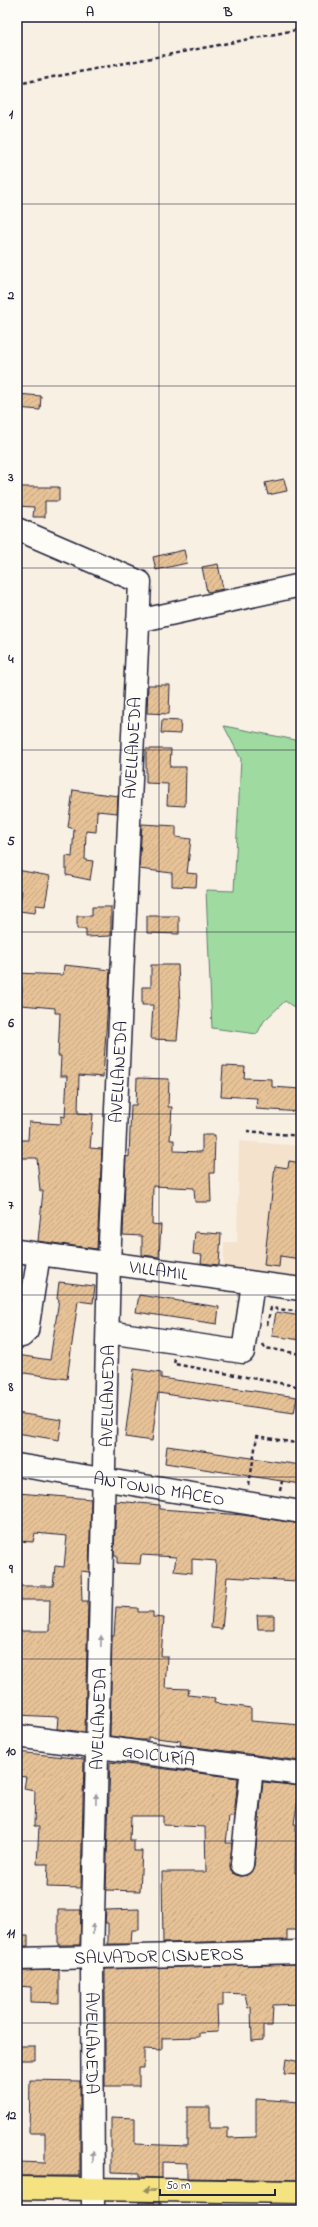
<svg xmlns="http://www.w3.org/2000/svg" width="318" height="2227" font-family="'Indie Flower',sans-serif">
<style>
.built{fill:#f4e2cd}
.green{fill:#9fdba1;stroke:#607e6e}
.building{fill:url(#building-hatch);stroke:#22223b}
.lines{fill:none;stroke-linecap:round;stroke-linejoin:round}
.minor-casing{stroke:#22223b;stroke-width:25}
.major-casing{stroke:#22223b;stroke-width:25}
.path{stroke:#22223b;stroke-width:2.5;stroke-dasharray:4 3;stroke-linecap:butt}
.minor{stroke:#fdfcf7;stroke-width:22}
.major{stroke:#f5e382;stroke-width:22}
.oneway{fill:#9a9aa2}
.oneway2{fill:#968c62}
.grid{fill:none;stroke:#22223b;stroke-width:1;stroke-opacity:0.55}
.labels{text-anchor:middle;stroke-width:3;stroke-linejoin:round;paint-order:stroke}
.street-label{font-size:18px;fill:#22223b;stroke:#fdfcf7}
.neatline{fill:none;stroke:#22223b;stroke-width:1.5}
.grid-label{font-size:13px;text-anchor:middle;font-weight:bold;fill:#22223b}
</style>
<defs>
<pattern id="building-hatch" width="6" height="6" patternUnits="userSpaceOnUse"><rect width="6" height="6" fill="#e7c297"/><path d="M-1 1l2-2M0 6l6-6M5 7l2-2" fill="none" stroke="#c6a683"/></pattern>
</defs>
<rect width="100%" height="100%" fill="#f9f0e4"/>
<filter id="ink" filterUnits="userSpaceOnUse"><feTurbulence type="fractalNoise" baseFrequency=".025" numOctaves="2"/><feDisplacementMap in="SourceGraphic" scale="8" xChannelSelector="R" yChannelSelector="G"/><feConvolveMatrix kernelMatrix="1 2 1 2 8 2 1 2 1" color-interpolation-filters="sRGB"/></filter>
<g filter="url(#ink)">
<path class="built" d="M239,1141L301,1146V1287L223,1277L224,1242H237Z"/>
<path class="green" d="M224,726L301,741V1012L285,1001L264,1021L257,1034L212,1028L206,890L234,891L241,759Z"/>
<path class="building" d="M17,394L41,396L40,410L17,408Z
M284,479L287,491L268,495L265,483Z
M17,487H59V501H45V517H33L34,507L17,506Z
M184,550L187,563L156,570L153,557Z
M218,564L223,589L207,592L202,567Z
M148,685H170L169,714L147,713Z
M162,720L181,721L180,734L161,733Z
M146,749H171L170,767H186L185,806L167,805L168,784L146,783Z
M73,790L118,796L117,813L97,811L96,832L86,831L85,860L93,861L90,880L66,875V856L72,857L74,829L68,827Z
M142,824L176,826V837L191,839L187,873L197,874L196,887L172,886V873L139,869Z
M17,870L50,876L45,906L36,905L35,913L19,911L22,891L17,890Z
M92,907H111V936L86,937V929H77V916H92Z
M147,916H179V934L147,933Z
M64,965L110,970L103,1077L79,1075L78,1113L93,1114L90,1148L102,1149L97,1249L38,1241L43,1191H40L37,1158H19V1140H28L29,1122L61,1124V1116L65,1117L67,1076H60L61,1056H58L60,1013H55V1008L21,1005L22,987H17V973L63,975Z
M151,965H178L180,1005L177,1040L151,1039L153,1005H142V987H151Z
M223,1066L245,1067L244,1078L272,1079V1087L301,1089V1112L256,1109L257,1098L221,1096Z
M137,1078L169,1079L168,1107H172L170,1140H174V1151L202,1152V1135H215L214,1173H210L211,1202H195L194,1188L153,1186L152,1224L161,1225L159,1257L142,1255V1236L123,1235L126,1156L129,1157L131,1105H136Z
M289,1161L301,1163V1259L280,1256L279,1267L264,1265L275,1166L288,1168Z
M195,1232L221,1234L219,1265L201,1263L202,1255L193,1254Z
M59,1282L95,1286L93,1303L78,1301L67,1379L17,1372V1355L50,1360L59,1299H57Z
M139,1295L219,1307L217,1324L136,1312Z
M276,1312L301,1316V1340L272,1336Z
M134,1369L161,1373V1378L297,1397L294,1413L158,1393L152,1441L125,1437Z
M17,1413L62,1420L59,1440L17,1433Z
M167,1446L301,1465V1484L165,1463Z
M18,1493L91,1499L89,1572L81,1571L82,1601H88L85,1732L57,1729L58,1717L17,1715V1631H49L50,1600H17V1586H53L55,1566L64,1567L67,1536L35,1533L33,1542L18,1541Z
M116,1501L160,1505V1509L243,1515L301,1524L297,1581L227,1577L222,1629L211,1628L216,1561L192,1559V1573L174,1571L176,1557L141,1555L140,1564L117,1563V1555H114Z
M116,1607L138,1608V1612H153V1617L164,1618L161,1656H167L165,1688L189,1689L188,1695L215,1698L214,1703L251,1708V1721L301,1725V1761L180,1745L181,1741L148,1737V1740H139L110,1736L112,1636H114Z
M257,1615H274V1629H258Z
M17,1752L84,1759L81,1888L47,1887L48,1864H37L39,1826H34L35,1791L24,1789L26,1777L17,1776Z
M110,1762L238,1778L234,1817H229L226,1843H232L230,1869L234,1874L240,1876L247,1875L254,1866L263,1782L300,1786L294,1824H296L295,1873H300L301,1930H287V1940L163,1943L162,1872H206L205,1827L163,1825V1816H131L130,1840H134V1851H142L140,1891L106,1890Z
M139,1909V1930H132L131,1944H108V1923H105L106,1910Z
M58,1910H81L80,1945H58Z
M17,1936H28V1946H17Z
M301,1964V2004L273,2005L272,2026H263V2040L252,2041L251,2007L248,2008L245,1994L223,1993V2006H217L218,2032L199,2033V2037L162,2038V2050L144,2049V2068H139V2086H105V1969Z
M59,1970V2003L31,2002V1987L17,1986V1971Z
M17,2046H35V2060H17Z
M286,2059L301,2062V2075L284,2074Z
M30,2080L80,2081V2176H18V2162L45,2163V2133H29Z
M256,2099L301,2102V2180L187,2178V2163L162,2162V2178L140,2177V2173L111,2172V2117L135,2118V2144L187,2146V2107H210V2128H228V2138L256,2137Z
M139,2202L161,2203V2210H139Z"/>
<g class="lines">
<g class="minor-casing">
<g id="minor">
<path id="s1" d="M17,529L140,582L109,1263L92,1957L93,2210"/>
<path d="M138,621L301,585"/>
<path id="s2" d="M17,1251L301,1289"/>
<path d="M108,1332L243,1352L253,1283"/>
<path d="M17,1337L22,1336L27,1331L39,1254"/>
<path id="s3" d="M17,1465L301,1512"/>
<path id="s4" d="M17,1736L301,1774"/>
<path d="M242,1864L252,1767"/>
<path id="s5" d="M17,1959L301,1952"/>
</g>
</g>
<g class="major-casing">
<path id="major" d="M17,2188L301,2192"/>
</g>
<path class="path" d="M17,84L301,29
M247,1131L301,1136
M267,1325L271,1308L301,1312
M263,1344L265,1348L301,1354
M175,1359L174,1364L301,1387
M249,1486L257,1436L301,1444
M280,1491L282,1481"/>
<use href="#minor" class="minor"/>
<use href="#major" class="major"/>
</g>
<defs><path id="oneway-solid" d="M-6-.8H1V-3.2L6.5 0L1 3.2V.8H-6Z"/></defs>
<g class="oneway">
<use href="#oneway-solid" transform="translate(101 1641) rotate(-88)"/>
<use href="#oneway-solid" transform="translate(96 1799) rotate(-89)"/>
<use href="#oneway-solid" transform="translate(93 1929) rotate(-89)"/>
<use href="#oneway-solid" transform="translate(93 2157) rotate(-90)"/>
</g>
<use class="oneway2" href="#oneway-solid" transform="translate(150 2190) rotate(-179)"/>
</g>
<path class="grid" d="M159,17V2210M17,204H301M17,386H301M17,568H301M17,750H301M17,932H301M17,1114H301M17,1295H301M17,1477H301M17,1659H301M17,1841H301M17,2023H301"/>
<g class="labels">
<g class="street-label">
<text transform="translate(132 748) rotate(-87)" y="6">AVELLANEDA</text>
<text transform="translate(118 1072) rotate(-87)" y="6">AVELLANEDA</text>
<text dy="6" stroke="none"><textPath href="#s2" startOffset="143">VILLAMIL</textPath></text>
<text transform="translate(107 1396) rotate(-89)" y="6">AVELLANEDA</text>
<text dy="6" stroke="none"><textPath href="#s3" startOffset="144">ANTONIO MACEO</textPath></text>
<text transform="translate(98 1719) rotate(-88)" y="6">AVELLANEDA</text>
<text dy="6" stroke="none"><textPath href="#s4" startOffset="143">GOICURÍA</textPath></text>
<text dy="6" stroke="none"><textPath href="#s5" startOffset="142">SALVADOR CISNEROS</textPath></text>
<text dy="6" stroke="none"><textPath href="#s1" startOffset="1596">AVELLANEDA</textPath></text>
</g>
</g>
<rect width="318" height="2227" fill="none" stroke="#fdfcf7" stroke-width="44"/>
<path d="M160 2189v6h115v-6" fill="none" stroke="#22223b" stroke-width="2"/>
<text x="166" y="2189" font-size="12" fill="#22223b" stroke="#fdfcf7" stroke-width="3" paint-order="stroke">50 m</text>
<rect x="22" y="22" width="274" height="2183" class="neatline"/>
<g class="grid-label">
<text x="90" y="16">A</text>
<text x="228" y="16">B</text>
<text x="11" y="118">1</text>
<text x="11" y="299">2</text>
<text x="11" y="481">3</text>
<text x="11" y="663">4</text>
<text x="11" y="845">5</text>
<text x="11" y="1027">6</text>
<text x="11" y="1209">7</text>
<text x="11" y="1391">8</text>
<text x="11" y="1573">9</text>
<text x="11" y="1755">10</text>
<text x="11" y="1937">11</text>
<text x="11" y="2119">12</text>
</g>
</svg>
